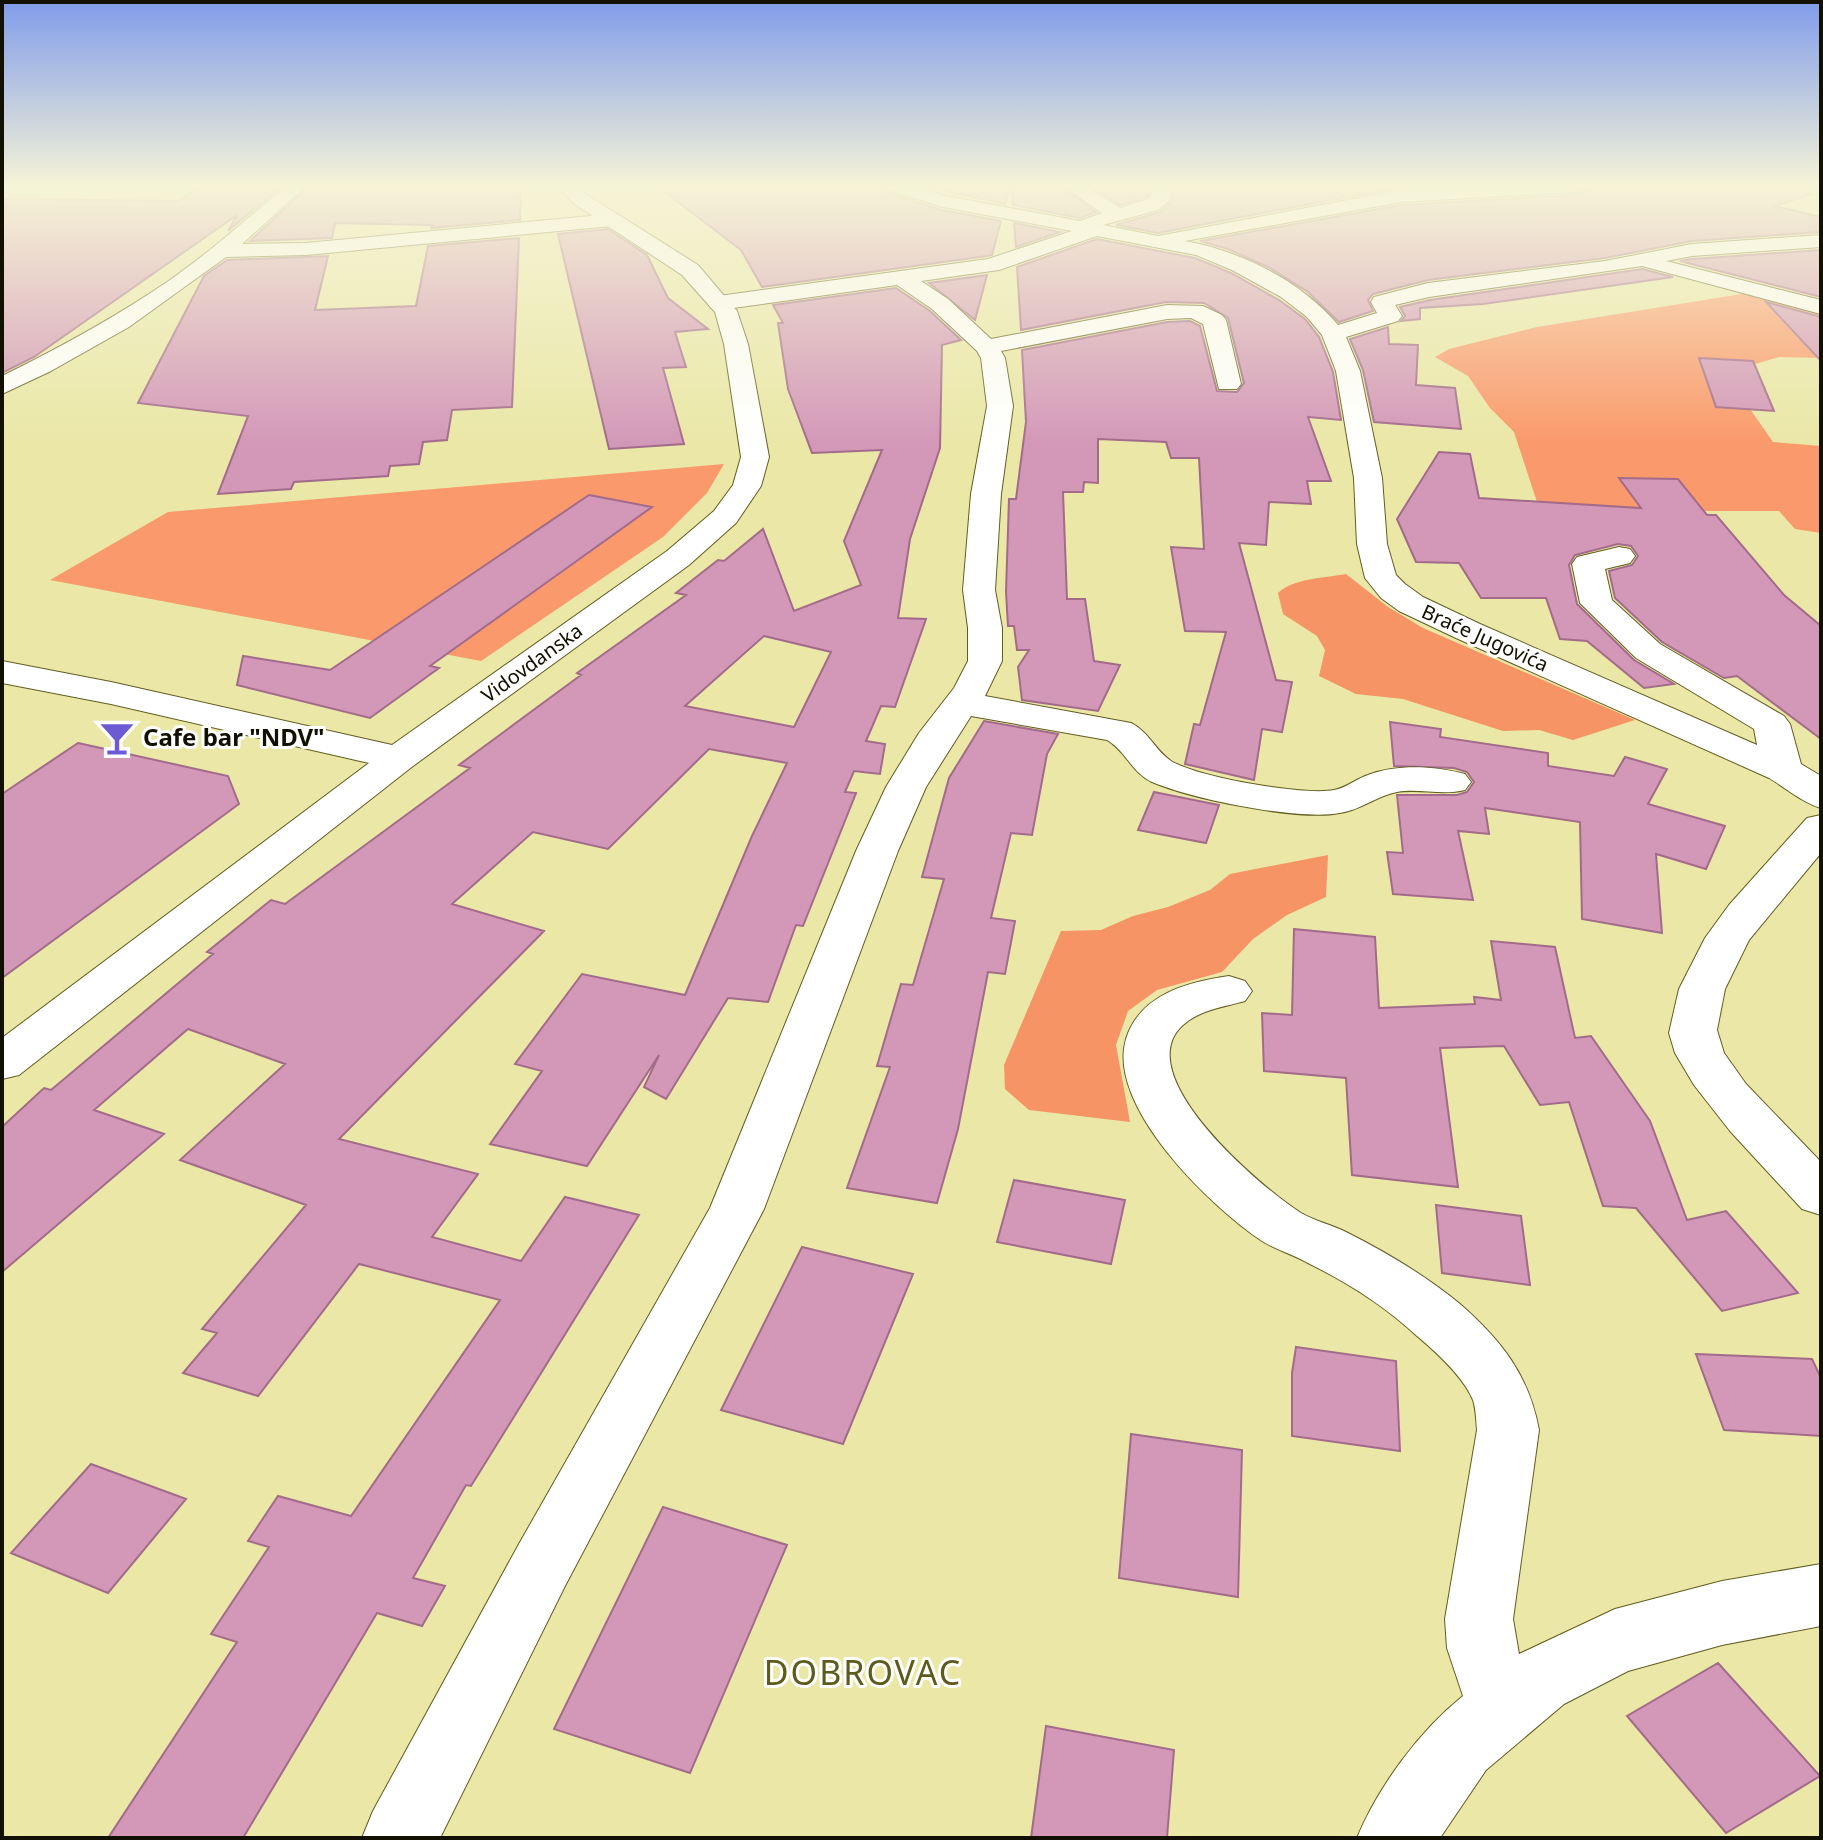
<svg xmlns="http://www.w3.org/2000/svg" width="1823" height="1840" font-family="'Noto Sans',sans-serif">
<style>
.green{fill:#fa996b}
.forest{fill:#f69465}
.building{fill:#d398b8;stroke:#a36b8a;stroke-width:2;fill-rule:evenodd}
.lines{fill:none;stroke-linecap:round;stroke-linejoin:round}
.minor-casing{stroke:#615d20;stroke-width:2}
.tertiary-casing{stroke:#615d20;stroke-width:2}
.minor{fill:#fff;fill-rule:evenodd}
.tertiary{fill:#fff;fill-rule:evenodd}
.labels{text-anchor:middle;stroke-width:6;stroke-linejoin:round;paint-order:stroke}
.far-street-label{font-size:20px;fill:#121000;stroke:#fff}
.poi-label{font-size:24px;font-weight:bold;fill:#121000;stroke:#fff;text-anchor:start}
.near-quarter-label{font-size:34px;letter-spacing:2px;fill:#5e5a1c;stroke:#fff}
</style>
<rect width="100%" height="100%" fill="#eae7a7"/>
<path class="green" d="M1748,293L1821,314V358L1779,357L1725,373L1773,442L1821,446V533L1795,529L1779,511H1540L1514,432L1490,408L1468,376L1435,357L1449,349L1537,327Z
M724,464L707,493L663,537L481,661L50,580L168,512Z"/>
<path class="forest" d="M1346,574L1388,607L1423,628L1635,720L1573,740L1539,730L1503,731L1403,699L1356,694L1319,676L1325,650L1317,636L1283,614L1278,593C1294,578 1325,578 1346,574Z
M1328,855L1326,897L1287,915L1253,939L1222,972L1157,990L1128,1011L1116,1045L1130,1122L1029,1110L1005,1089L1004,1065L1061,931L1101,930L1133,916L1168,907L1210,890L1230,874Z"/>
<path class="building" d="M200,186H282L228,231L237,215L34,357L2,373V199L178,201Z
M309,186H521L520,220L431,228L432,225L335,223L332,238L250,241Z
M657,186H883L887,193L942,210L1001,221L992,255L987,256L762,287L741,250Z
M924,186H1010L1005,204Z
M1012,186H1060L1096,212L1080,218L1013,205Z
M1090,186H1151L1148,196L1120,205Z
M1175,186H1424L1400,187L1158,233L1116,225L1160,212L1172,202Z
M1647,186H1810L1812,194L1775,206L1821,217V232L1692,241L1605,258L1428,280L1373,294L1368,300L1373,311L1339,322L1308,292L1270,268L1228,249L1200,241L1401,205L1575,195L1584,190Z
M1014,223L1060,232L1016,247Z
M608,229L647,255L668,298L708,329L675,332L686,367L663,368L684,444L609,449L558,234Z
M519,238L512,407L452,410L447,440L423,442L419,464L390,466L388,476L294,482L291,489L218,494L248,416L138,403L204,276L227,260L328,256L315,310L416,306L428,246Z
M1097,239L1195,258L1231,273L1279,300L1305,319L1319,337L1333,372L1341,420L1308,417L1331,481H1307L1311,504L1269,502L1266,545L1239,543L1276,680L1292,682L1282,732L1262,729L1254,780L1185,764L1194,724L1200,725L1226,632L1185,631L1171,547L1204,549L1199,458H1171L1166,442L1098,439V483L1084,482L1083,492H1063L1067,599H1085L1094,661L1120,665L1098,711L1022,700L1018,667L1029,650H1017L1014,626H1008L1006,592L1009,499H1016L1026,422L1022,350L1167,322L1190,321L1200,326L1217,391L1237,392L1244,383L1228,318L1204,303L1166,302L1021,330L1017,267Z
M1821,250V297L1680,261L1692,259Z
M1642,269L1673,277L1483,304L1420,308V319L1401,321L1405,316L1400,307L1430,300Z
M987,275L975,320L929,283Z
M896,288L930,311L961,340L942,345L940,448L910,539L898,618L926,619L895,707L881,706L866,741L885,744L880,774L854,771L845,792L856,793L803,926L796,925L768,1002L728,998L666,1099L644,1087L659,1055L587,1166L490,1144L542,1071L515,1064L582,974L685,995L752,836L787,763L709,749L608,849L533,832L452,904L544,931L339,1139L478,1174L432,1237L521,1261L565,1197L639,1215L471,1486L466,1485L413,1578L445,1586L422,1626L377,1613L243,1838H108L237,1642L211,1634L269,1547L248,1541L278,1496L351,1516L500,1300L359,1264L258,1396L183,1373L217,1333L202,1329L306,1205L180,1160L285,1064L188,1029L94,1110L164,1134L2,1272V1127L44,1088L51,1090L213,954L207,952L271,900L285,904L470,768L459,765L581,675L577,673L686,595L676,593L718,560L724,561L763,529L794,611L861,585L844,541L882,450L812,453L788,389L778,323H783L773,305ZM764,636L831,652L794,727L685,706Z
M1766,302L1821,317V361Z
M1388,327L1389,344L1418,345L1416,385L1455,388L1461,429L1374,422L1363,370L1350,339Z
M1699,358L1753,361L1774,411L1716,407Z
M1439,452L1470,454L1479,498L1641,508L1619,478L1678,479L1707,515H1716L1784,595L1821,626V739L1737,676L1724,678L1662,642L1615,598L1609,571L1632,565L1638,556L1631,546L1618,544L1575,555L1569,565L1577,604L1634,660L1674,684L1644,688L1587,641L1560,639L1546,598H1481L1459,563L1416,562L1397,519Z
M589,495L652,507L430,666L439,668L370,718L237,685L243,656L330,670Z
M984,721L1058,734L1047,754L1032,835L1011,833L991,918L1015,921L1005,974L988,972L958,1129L937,1203L847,1188L890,1067L877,1066L901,984L913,985L944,879L922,877L949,778Z
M1390,722L1441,729L1440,737L1548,753V766L1614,776L1625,757L1667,769L1648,804L1725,826L1706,869L1656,854L1662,933L1582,919L1580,822L1485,808L1489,834L1458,831L1473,900L1393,894L1387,852L1403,853L1397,795H1457L1467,792L1474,782L1467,772L1454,768L1394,766Z
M78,743L228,776L239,804L2,978V794Z
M1154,792L1219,805L1206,843L1138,830Z
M1294,929L1375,937L1379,1008L1475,1004L1474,997L1501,1000L1491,941L1555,947L1575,1038L1591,1036L1650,1121L1687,1220L1726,1211L1798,1293L1722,1311L1636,1208L1603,1206L1569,1102L1540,1105L1504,1046L1440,1048L1458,1187L1352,1175L1346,1078L1264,1071L1262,1013L1292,1015Z
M1014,1180L1125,1200L1111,1264L997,1242Z
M1436,1205L1521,1216L1530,1285L1442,1273Z
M802,1247L913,1274L843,1444L721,1410Z
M1296,1347L1396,1361L1400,1451L1292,1436V1373Z
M1696,1354L1812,1359L1821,1378V1436L1724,1430Z
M1131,1434L1242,1450L1238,1597L1119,1578Z
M91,1464L186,1499L108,1593L11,1553Z
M663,1507L787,1545L690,1773L554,1729Z
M1718,1663L1820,1776L1726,1833L1627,1716Z
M1046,1726L1174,1750L1167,1838H1031Z"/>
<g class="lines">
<g class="minor-casing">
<path id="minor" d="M286,186H306L242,244L306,243L612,214L622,220L612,226L306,255L226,257L129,327L51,371L2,394V376C59,348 114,318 167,282C209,253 247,219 286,186Z
M886,186H914L946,196L1080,221L1102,213L1063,186H1085L1120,208L1150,198L1154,186H1172L1169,201L1158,210L1103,225L1158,236L1401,190L1480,186H1584L1575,192L1401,202L1185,241C1241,251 1301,281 1338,325L1377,313L1371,302L1374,297L1428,283L1605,261L1692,244L1821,235V247L1692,256L1666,261L1821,300V314L1642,266L1429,297L1395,305L1402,316L1398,321L1346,337L1360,371L1382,478L1387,544L1396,575L1405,584L1423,597L1480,624L1757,745L1754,729L1636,658L1580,603L1572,564L1577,557L1619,547L1630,549L1635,556L1630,563L1605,569L1612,600L1660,644L1784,716L1790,724L1801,764L1821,776V808C1803,803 1786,788 1769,778L1456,638L1399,611L1381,598L1365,578L1357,544L1354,478L1336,371L1322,335L1307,317L1281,297L1232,270L1196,255L1097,236L999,270L921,281L948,299L991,339L1167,305L1203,306L1222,315L1226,320L1241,384L1237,389H1219L1203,324L1191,318L1167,319L1001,351L1005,358L1013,406L1001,494L995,590L1002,628V661L985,696L1131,723C1149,732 1155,750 1171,761C1197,777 1304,796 1334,790C1346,788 1356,779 1368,775C1398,764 1434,766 1465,774L1471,782L1465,790C1442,796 1420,788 1397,792C1378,795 1361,810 1340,813C1298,821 1192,799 1152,782C1132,773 1126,751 1107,740L971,716L926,787L898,851L764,1209L565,1586L440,1838H362L373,1811L519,1544L710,1208L856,851L886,787L919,733L954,688L968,661V628L963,590L971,494L987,406L981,358L977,351L932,309L897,285L719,310L711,308L708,303L711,298L719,296L988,259L1072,231L943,207L888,190Z
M1821,815V853L1749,940L1725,989L1717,1030L1724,1053L1746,1084L1821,1162V1215L1802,1209L1730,1131L1694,1085L1675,1053L1669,1033L1679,989L1705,938L1729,905L1807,818Z
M1229,976L1245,981L1252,991L1245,1001C1224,1007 1201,1009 1183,1025C1127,1075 1263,1189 1301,1213C1315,1221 1332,1225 1346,1232C1386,1252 1426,1276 1460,1304C1501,1340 1529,1375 1539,1430L1513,1619L1519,1654L1615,1609L1722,1581L1821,1564V1626L1722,1645L1628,1671L1564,1704L1486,1770L1440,1838H1357C1378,1787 1420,1730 1463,1696L1447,1648L1445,1619L1477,1430C1476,1420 1476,1409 1473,1400C1463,1376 1436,1352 1417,1336C1385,1306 1345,1281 1306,1262C1292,1254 1276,1250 1262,1241C1211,1207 1106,1106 1126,1039C1140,994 1188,982 1229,976Z"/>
</g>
<g class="tertiary-casing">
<path id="tertiary" d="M558,186H577L587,195L698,265L737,311L748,344L769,457L761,486L736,523L689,565L413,766L19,1075L2,1079V1038L369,763L111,704L2,683V661L111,682L392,745L667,551L714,511L733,485L741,457L724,344L715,312L682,275L573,203Z"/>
</g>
<use href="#minor" class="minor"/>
<use href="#tertiary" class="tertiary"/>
</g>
<linearGradient id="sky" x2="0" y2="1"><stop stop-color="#809cea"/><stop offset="0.42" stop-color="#f6f4d7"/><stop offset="1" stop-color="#f6f4d7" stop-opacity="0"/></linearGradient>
<rect width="1823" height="443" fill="url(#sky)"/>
<defs>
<g id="bar-bare" transform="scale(2.76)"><path d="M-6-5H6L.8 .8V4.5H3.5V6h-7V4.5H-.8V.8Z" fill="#6c5bd4" stroke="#fff" stroke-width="2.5" paint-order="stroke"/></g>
</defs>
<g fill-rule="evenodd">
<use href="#bar-bare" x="117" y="738"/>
</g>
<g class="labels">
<g class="far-street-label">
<text transform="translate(1485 638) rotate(24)" y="7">Braće Jugovića</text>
<text transform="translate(532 663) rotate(-36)" y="7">Vidovdanska</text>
</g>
<g class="poi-label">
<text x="143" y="746">Cafe bar "NDV"</text>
</g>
<g class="near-quarter-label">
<text x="863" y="1685">DOBROVAC</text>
</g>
</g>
<rect width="1823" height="1840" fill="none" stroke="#121000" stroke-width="8"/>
</svg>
